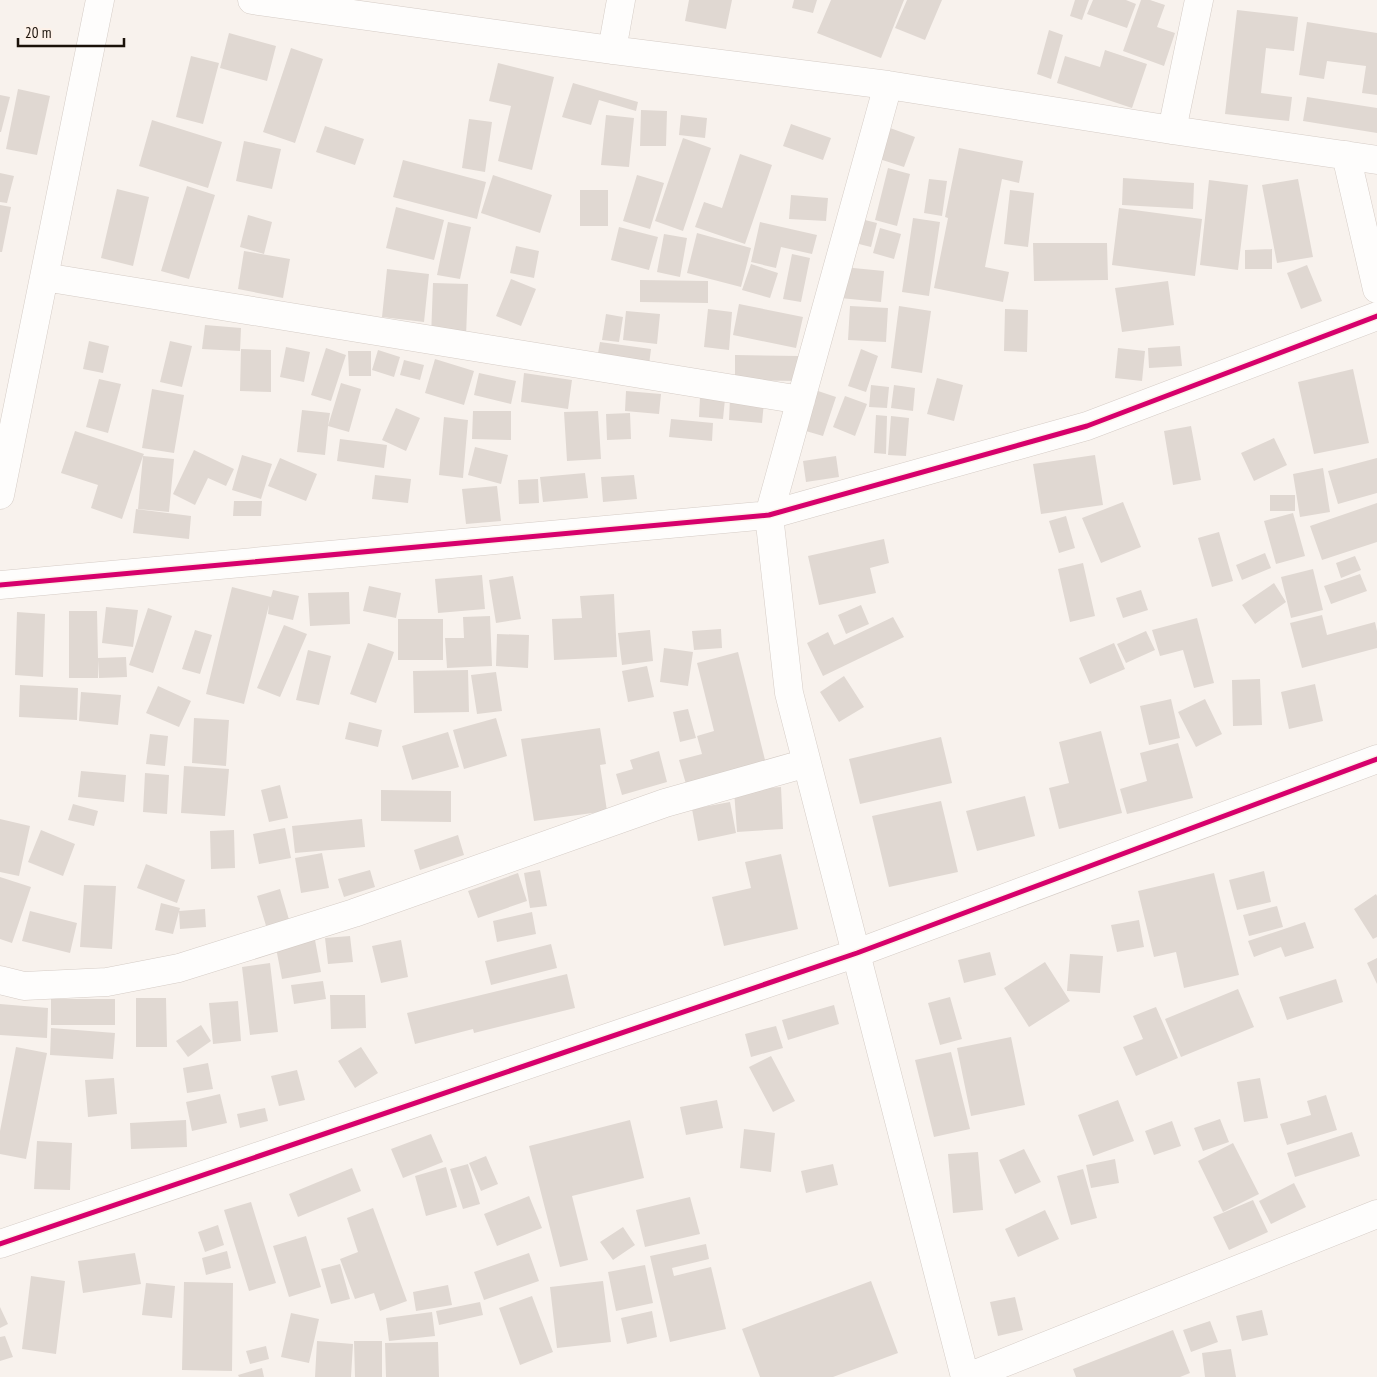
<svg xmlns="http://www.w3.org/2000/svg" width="1377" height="1377" font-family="'PT Sans Narrow',sans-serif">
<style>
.building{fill:#e0d8d2}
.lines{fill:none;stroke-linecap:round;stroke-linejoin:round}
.street-casing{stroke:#d5ccc6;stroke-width:29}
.street{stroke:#fefdfc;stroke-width:28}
.cycleway-casing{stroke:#fdf1e8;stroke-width:8}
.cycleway{stroke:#d6006c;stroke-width:5}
</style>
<rect width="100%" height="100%" fill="#f8f2ed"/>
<path class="building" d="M689,0H732L726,29L685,21Z
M794,0H817L813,13L792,8Z
M831,0H904L881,58L817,33Z
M907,0H942L925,40L895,28Z
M1075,0H1089L1082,20L1070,16Z
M1093,0H1126L1136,4L1127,28L1087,14Z
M1141,0H1150L1165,5L1157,27L1175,33L1164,66L1123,51Z
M1237,10L1298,17L1294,51L1266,48L1261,93L1292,97L1289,121L1225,114Z
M1307,22L1377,33V95L1362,93L1366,66L1327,61L1324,79L1299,75Z
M1049,30L1063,35L1051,79L1037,74Z
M229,33L276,46L267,81L220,68Z
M291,48L323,59L295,143L263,132Z
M1105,50L1147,64L1132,108L1057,83L1065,56L1100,67Z
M191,56L219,63L203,124L176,117Z
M498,63L554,77L532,170L498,161L511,106L489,101Z
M573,83L638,102L636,111L599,100L591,125L562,117Z
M18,89L50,96L37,155L6,149Z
M0,95L10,97L1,132H0Z
M1307,97L1377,108V133L1303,121Z
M641,110L667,111L666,146H640Z
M606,115L634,118L629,167L601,165Z
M681,115L707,118L705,138L679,135Z
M469,119L492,122L485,172L462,168Z
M152,120L222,142L208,188L139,166Z
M791,124L831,138L823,160L783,146Z
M879,124L915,137L904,167L867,155Z
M325,126L364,139L355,165L316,152Z
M683,138L711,148L683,231L655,221Z
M244,141L281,149L272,189L236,181Z
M959,148L1023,161L1019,183L1002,179L985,267L1009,272L1003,302L934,288L948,218L945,217Z
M740,154L772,165L745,244L695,227L704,202L722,208Z
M403,160L486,182L477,219L393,197Z
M888,168L910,174L897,226L875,220Z
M0,173L14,176L7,203L0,202Z
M493,175L552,195L540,233L481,213Z
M637,175L664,183L650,229L623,221Z
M1123,178L1194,183L1193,209L1122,205Z
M929,179L947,181L942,216L924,213Z
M1298,179L1313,257L1277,263L1262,185Z
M1209,180L1248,185L1238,270L1200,265Z
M187,186L215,195L189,279L161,271Z
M117,189L149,197L133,266L101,258Z
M580,190H608V226H580Z
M1010,190L1034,193L1028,247L1004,244Z
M791,195L828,198L826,221L789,219Z
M0,205L11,207L2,252H0Z
M396,207L444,220L434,260L386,248Z
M1119,208L1202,219L1195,276L1112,265Z
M248,215L272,222L264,254L240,247Z
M857,218L877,223L871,247L851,242Z
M913,218L940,222L929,296L902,292Z
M448,222L471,227L460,279L437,275Z
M760,222L817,235L812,254L781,247L776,268L751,262Z
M619,227L658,237L649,270L611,260Z
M880,228L901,234L894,259L873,253Z
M697,233L751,248L741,287L687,273Z
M664,234L687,238L680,277L657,272Z
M1033,243H1107L1108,280L1034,281Z
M516,246L539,251L534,278L510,273Z
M1272,249V269H1245V250Z
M244,251L290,259L283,298L238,289Z
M792,254L810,258L801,302L783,299Z
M751,264L778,273L770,298L742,290Z
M1307,265L1322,301L1301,309L1287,273Z
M843,267L884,271L881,302L840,298Z
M387,269L429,274L424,322L382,317Z
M511,279L536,289L521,326L496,316Z
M640,280L708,281V303L640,302Z
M1168,281L1174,325L1122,332L1115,288Z
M433,283L468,284L466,337H431Z
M739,304L803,317L796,348L733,335Z
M850,306L888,308L886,342L848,340Z
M899,306L931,311L922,373L891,368Z
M708,309L732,312L729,350L704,347Z
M1005,309L1028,310L1027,352L1004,351Z
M626,311L660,314L657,344L623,340Z
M606,314L623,317L619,342L602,340Z
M205,325L241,328L240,351L202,349Z
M89,341L109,346L103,373L83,369Z
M170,341L192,346L182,387L160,382Z
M600,342L651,349L648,373L596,365Z
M1180,346L1182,366L1149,368L1148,348Z
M286,347L310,352L304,382L280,377Z
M326,348L346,355L331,401L311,395Z
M1118,348L1145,351L1142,381L1115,378Z
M241,349L271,350V392L240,391Z
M861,349L878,356L866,392L848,386Z
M378,350L400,357L394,377L372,370Z
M348,351H371V376H349Z
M735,355L799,356V381L735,380Z
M435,359L474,371L464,405L425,393Z
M404,360L424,365L420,380L400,375Z
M1353,369L1369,443L1314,454L1298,382Z
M479,373L516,381L511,404L474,395Z
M524,373L572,380L568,409L521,402Z
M937,378L963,385L954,421L927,414Z
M99,379L121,384L108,433L86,427Z
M341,383L361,389L349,432L328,426L325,455L297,452L302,410L330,413L328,426Z
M871,385L889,387L887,408L869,407Z
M894,385L915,388L913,411L891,408Z
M152,389L184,395L174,453L142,448Z
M812,389L836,397L823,436L799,429Z
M626,391L661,394L659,414L625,411Z
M845,396L867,404L855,436L833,427Z
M700,397L725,399L723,419L699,417Z
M730,399L764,402L762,423L729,420Z
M396,408L420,418L406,451L382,440Z
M473,411H511V440L472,439Z
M598,411L601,459L567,461L564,412Z
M630,413L631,439L607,440L606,414Z
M876,415L887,416L886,454L874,453Z
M891,416L909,418L906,456L888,455Z
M444,417L468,420L463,478L439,475Z
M671,419L713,423L712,441L669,437Z
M1191,426L1201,480L1173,485L1164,431Z
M75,431L144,454L143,456L174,459L169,512L138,509L143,456L122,519L91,508L98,485L61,473Z
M1274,438L1287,465L1254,481L1241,453Z
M340,439L387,445L384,468L337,461Z
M475,447L508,455L501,484L468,475Z
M194,450L234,469L226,486L208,478L195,505L173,494Z
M242,455L272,464L261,499L232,490Z
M1095,455L1103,505L1041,514L1033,464Z
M836,456L839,477L806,482L803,461Z
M280,458L317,474L306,501L268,486Z
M1377,458V493L1338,504L1328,471Z
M1323,468L1330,512L1300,517L1293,474Z
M585,473L588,498L543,502L540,477Z
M375,475L411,479L408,503L372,499Z
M634,475L637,499L603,502L601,477Z
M538,479L539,503L519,504L518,480Z
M497,486L501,521L466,524L462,489Z
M1270,495H1295V511H1270Z
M234,501H262L261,516H233Z
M1123,502L1141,547L1101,563L1082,518Z
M1377,503V542L1322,560L1310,526Z
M136,509L191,516L189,539L133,533Z
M1293,513L1305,556L1276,564L1264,521Z
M1066,516L1075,548L1059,553L1049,521Z
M1219,532L1233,581L1212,587L1198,538Z
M884,539L889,563L870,568L876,593L819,605L808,556Z
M1265,553L1271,568L1242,580L1236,565Z
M1355,556L1361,570L1341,578L1336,563Z
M1083,563L1095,616L1070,622L1058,569Z
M1313,569L1323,610L1291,618L1281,577Z
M1360,574L1367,591L1331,604L1324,586Z
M482,575L485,609L438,613L435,579Z
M513,576L521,619L496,623L489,580Z
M1274,583L1286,602L1255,624L1242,605Z
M369,586L401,593L396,618L363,611Z
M232,587L271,597L273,590L299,596L293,620L268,614L269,605L244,704L206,694Z
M1141,590L1148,610L1123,618L1116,598Z
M349,592L350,624L310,626L308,593Z
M614,594L617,657L554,660L552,619L582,618L580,596Z
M861,605L869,624L846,634L838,615Z
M106,607L138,610L133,647L102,643Z
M148,608L172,616L153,673L129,665Z
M69,611H97L98,658L126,657L127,677L99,678L98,660V678H69Z
M17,612L45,614L43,677L15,675Z
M1322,615L1327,635L1375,622L1377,631V648L1302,668L1290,623Z
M490,616L492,666L447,668L445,638H464L463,617Z
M893,617L904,637L823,676L807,643L828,632L834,645Z
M1197,618L1214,683L1194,688L1183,650L1160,656L1152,630Z
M398,619H443V660H398Z
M284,625L307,634L280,697L257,688Z
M721,629L722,648L694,650L692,631Z
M195,630L212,635L200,674L182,669Z
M650,630L653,661L622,665L618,633Z
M1146,631L1155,650L1126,663L1117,644Z
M497,634L529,635L528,668L496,666Z
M368,643L394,652L376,703L350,694Z
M1114,643L1125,669L1090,684L1079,658Z
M664,648L693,652L688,686L660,682Z
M308,650L331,656L319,705L296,700Z
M738,652L766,764L686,784L679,760L702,754L697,736L714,731L697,663Z
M647,666L654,697L628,702L622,671Z
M468,670L469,712L414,713L413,671Z
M496,672L502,711L477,714L471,675Z
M844,676L864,707L839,722L820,692Z
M1260,679L1262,725L1233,726L1232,680Z
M1315,684L1323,721L1289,729L1281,692Z
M20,685L78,688L77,720L19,717Z
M158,686L191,701L179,727L146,713Z
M81,692L121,695L118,725L79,721Z
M1171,699L1180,738L1149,745L1140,706Z
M1205,699L1222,734L1196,747L1178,712Z
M688,709L696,738L680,742L673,712Z
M194,718L229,720L226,766L192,763Z
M496,718L507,756L464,769L453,730Z
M349,722L382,730L378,747L345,739Z
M600,728L606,764L600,765L607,811L534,821L521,739Z
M1101,731L1122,813L1059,829L1049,788L1069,783L1059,742Z
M448,732L459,767L412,780L402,746Z
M150,734L168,736L165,766L146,764Z
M941,737L952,783L860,804L849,759Z
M1178,743L1193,798L1127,814L1120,789L1147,781L1140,753Z
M659,751L667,782L622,795L616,774L633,769L630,760Z
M184,766L229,769L225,816L181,813Z
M81,771L126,775L124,802L78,797Z
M145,773L169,775L167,814L143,812Z
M280,785L288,818L269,822L261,790Z
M781,787L783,829L737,832L734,790Z
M381,790L451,791V822L381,821Z
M1025,796L1035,836L977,851L966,811Z
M941,801L958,872L889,887L872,816Z
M730,802L736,833L698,841L692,809Z
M73,804L98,811L94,826L68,820Z
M0,819L30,826L19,876L0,872Z
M362,819L365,847L295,853L292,826Z
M285,828L291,858L259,864L253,834Z
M41,830L75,844L63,876L28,862Z
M234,830L235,868L211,869L210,831Z
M458,835L464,855L420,870L414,850Z
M322,853L329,888L301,893L295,858Z
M781,854L798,929L724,946L712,897L751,888L745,862Z
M146,864L185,880L177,903L137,888Z
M370,870L375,887L344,897L338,879Z
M540,870L547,906L530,908L524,873Z
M1264,871L1271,902L1237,910L1229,880Z
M518,873L527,901L478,918L468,891Z
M1214,873L1239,975L1184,988L1176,952L1154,957L1138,891Z
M0,877L31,887L12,943L0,939Z
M84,885L116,886L112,949L80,947Z
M280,889L290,923L267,929L257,896Z
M1376,894L1377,896V937L1373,939L1354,909Z
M161,903L180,908L173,934L155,930Z
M1277,906L1283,927L1249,936L1243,915Z
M205,909L206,927L180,929L179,911Z
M30,911L77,923L70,953L22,941Z
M532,912L536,934L497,942L493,921Z
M1139,920L1144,947L1117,952L1111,925Z
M1305,922L1314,948L1285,957L1281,947L1254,957L1248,941Z
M350,936L353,962L328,964L325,938Z
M315,940L321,972L282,979L276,948Z
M401,940L408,977L381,983L372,946Z
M551,944L557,968L491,985L485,961Z
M990,952L996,975L964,983L958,960Z
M1070,954L1103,956L1100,993L1067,991Z
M1377,958V984L1367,963Z
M1045,962L1070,1001L1029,1027L1004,988Z
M270,963L278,1032L250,1035L242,967Z
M567,974L575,1008L474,1033L473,1029L415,1044L407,1013Z
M1336,979L1343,1002L1287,1020L1279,997Z
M323,981L326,999L294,1004L291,985Z
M1238,989L1254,1027L1181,1057L1165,1019Z
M330,995H365L366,1028L331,1029Z
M950,997L962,1039L940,1045L928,1003Z
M136,998H166L167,1047H136Z
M51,999H115V1025H51Z
M238,1001L241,1041L213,1044L209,1003Z
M0,1004L48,1008L47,1038L0,1035Z
M834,1005L839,1024L788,1040L782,1020Z
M1156,1007L1178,1058L1136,1076L1123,1047L1143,1039L1133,1016Z
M201,1025L211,1041L188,1057L176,1041Z
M776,1026L783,1048L751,1057L745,1034Z
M51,1028L115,1033L113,1059L50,1055Z
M1011,1037L1025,1105L971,1116L957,1048Z
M16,1047L47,1053L26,1159L0,1154V1131Z
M361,1047L378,1073L355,1088L338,1061Z
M951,1052L970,1129L934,1137L915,1060Z
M771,1056L795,1101L773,1112L749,1067Z
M208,1063L213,1089L187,1093L183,1068Z
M297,1070L305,1100L279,1106L271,1076Z
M114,1078L117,1114L88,1117L85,1080Z
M1260,1078L1268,1118L1244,1122L1237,1082Z
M220,1094L227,1123L192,1131L186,1102Z
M1326,1095L1337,1130L1287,1145L1280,1124L1311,1115L1307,1101Z
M717,1100L723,1128L686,1135L680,1107Z
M1118,1100L1134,1141L1093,1156L1078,1115Z
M265,1108L268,1121L240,1128L237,1114Z
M1220,1119L1229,1142L1203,1151L1194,1128Z
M186,1120L187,1147L131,1149L130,1123Z
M630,1120L644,1178L572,1196L588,1260L560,1267L529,1146Z
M1172,1121L1181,1146L1154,1155L1145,1131Z
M744,1129L775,1133L771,1172L740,1168Z
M1352,1132L1360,1156L1295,1177L1287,1153Z
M431,1134L443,1162L403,1178L391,1149Z
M37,1141L72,1143L70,1190L34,1189Z
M1233,1143L1259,1194L1223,1212L1198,1161Z
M1024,1149L1041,1182L1015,1194L999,1160Z
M978,1152L983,1210L953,1213L948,1154Z
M486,1156L498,1184L481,1191L469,1163Z
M1115,1159L1119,1183L1091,1188L1086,1165Z
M468,1164L480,1204L463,1209L450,1169Z
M833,1164L838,1185L806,1193L801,1171Z
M446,1167L457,1207L426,1216L415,1176Z
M352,1168L361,1191L298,1217L289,1194Z
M1083,1169L1097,1218L1071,1225L1057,1176Z
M1294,1183L1306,1207L1271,1224L1259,1201Z
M529,1196L542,1228L497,1246L484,1214Z
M690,1197L700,1234L645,1247L636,1210Z
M1253,1200L1268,1232L1229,1250L1213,1217Z
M251,1202L276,1283L249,1291L224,1210Z
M373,1208L407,1301L380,1311L374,1293L355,1299L340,1259L358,1252L347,1218Z
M1045,1210L1059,1239L1018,1257L1005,1229Z
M218,1225L224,1245L205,1252L198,1232Z
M623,1227L635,1245L613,1260L600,1242Z
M306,1236L321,1287L289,1297L273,1246Z
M706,1244L709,1259L672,1268L674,1276L711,1267L726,1329L670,1342L650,1256Z
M227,1251L231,1268L206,1275L202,1258Z
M135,1253L141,1284L83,1293L78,1261Z
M529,1253L539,1281L484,1300L474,1272Z
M340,1264L350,1299L331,1304L321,1269Z
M645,1265L653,1303L616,1311L608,1272Z
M31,1276L65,1281L56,1354L22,1349Z
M603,1281L611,1342L557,1348L550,1287Z
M871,1281L898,1353L833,1377H760L742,1329Z
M184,1282L233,1283L232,1371L182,1370Z
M146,1283L175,1286L172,1318L142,1315Z
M448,1285L452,1305L416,1311L413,1292Z
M532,1296L553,1352L520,1365L499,1308Z
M1015,1297L1023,1330L998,1336L990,1302Z
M480,1302L483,1315L439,1325L436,1311Z
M0,1307L8,1324L0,1328Z
M1262,1310L1268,1335L1242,1341L1236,1316Z
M652,1311L657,1337L627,1344L621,1318Z
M432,1312L435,1336L389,1341L386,1318Z
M291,1313L319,1319L309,1363L281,1357Z
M1210,1321L1218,1342L1191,1352L1183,1330Z
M1173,1330L1190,1373L1180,1377H1076L1073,1369Z
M5,1336L13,1357L0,1361V1337Z
M317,1341L353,1344L351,1377H315Z
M354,1341H382V1377H355Z
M438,1342L439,1377H386L385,1343Z
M266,1346L269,1359L250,1364L246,1351Z
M1231,1349L1236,1377H1205L1202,1353Z
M262,1368L264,1377H239L238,1375Z"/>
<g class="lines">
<g class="street-casing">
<path id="street" d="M252,0L612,50L888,85L1172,130L1377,160
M612,50L621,0
M888,85L769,515L789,693L965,1377
M1172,130L1199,0
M1346,155L1377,289
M44,277L801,400
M0,495L100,0
M0,585L769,515L1087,426L1377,316
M0,980L24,986L107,982L179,968L354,913L665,803L807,763
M0,1244L857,953L1377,759
M968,1377L1377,1214"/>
</g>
<use href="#street" class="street"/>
<g class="cycleway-casing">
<path id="cycleway" d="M0,585L769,515L1087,426L1377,316
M0,1244L857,953L1377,759"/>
</g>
<use href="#cycleway" class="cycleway"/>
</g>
<path d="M18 38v8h106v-8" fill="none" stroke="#1b120a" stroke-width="2.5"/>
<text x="25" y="38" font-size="15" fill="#1b120a" stroke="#fdf1e8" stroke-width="4" paint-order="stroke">20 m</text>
</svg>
